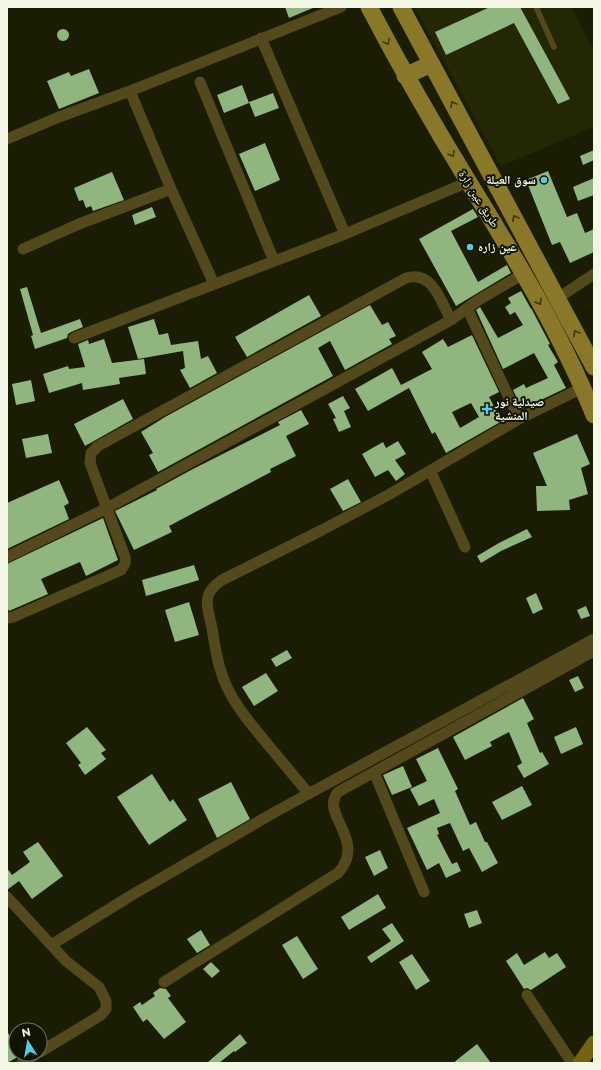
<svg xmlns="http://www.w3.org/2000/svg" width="601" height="1070" font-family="Montserrat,'Noto Naskh Arabic',sans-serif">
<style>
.built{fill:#232703}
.building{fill:#91b57f;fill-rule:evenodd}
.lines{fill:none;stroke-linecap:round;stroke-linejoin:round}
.service{stroke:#54491c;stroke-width:5.5}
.minor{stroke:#54491c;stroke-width:11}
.secondary{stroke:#75630d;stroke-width:15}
.primary{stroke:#8a782a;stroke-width:17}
.oneway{stroke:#3b370f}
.poi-dot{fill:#57c9e2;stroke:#111400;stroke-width:1.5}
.labels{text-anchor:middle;stroke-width:4;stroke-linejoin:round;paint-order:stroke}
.poi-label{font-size:12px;font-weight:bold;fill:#f3f6e5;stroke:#111400;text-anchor:start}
.street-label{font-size:12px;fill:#f3f6e5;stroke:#111400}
</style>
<rect width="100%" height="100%" fill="#1a1d03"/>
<path class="built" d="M417,7H572L594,51V127L501,166L416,10Z"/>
<path class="building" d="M285,7H315L289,18Z
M490,7H520L570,99L558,104L514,23L446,55L435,32Z
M57 35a6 6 0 1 1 12 0a6 6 0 1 1-12 0Z
M89,69L99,93L59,109L47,81L69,72L71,76Z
M242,85L249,103L224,113L217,95Z
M273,93L279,108L255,117L249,102Z
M265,143L280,180L255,191L239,154Z
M594,150V160L583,165L580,156Z
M548,171L567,217L577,213L585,233L594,229V252L570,263L560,242L552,245L526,180Z
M112,172L124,200L93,211L91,206L86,208L83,200L79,201L74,188Z
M594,178V195L578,201L573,187Z
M152,207L156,217L135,225L132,215Z
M473,209L478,217L451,231L478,282L507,265L511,273L456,306L419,239Z
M27,287L41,333L80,319L83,327L71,332L68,334L67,338L35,349L31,336L33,335L20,289Z
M521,291L531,309V308L550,344L548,345L558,362L554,365L566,388L522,409L513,390L524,384L526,388L548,378L534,353L503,369L476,310L480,307L498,338L523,325L515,312L510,315L505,307L511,303L508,298Z
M309,295L321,316L247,357L235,337Z
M370,305L382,325L388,322L396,336L389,339L392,344L345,370L330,341L318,348L333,376L158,472L149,455L153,453L141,432L165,417Z
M154,319L159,335L168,333L171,345L198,341L201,359L208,356L217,373L190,388L180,370L185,368L183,351L138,359L128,327Z
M472,335L499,392L489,397L502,421L446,453L435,432L432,434L409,388L368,411L355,389L392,368L401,385L432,369L422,352L443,339L448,347ZM471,403L479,417L460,428L452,412Z
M104,339L112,363L144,359L146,374L119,378L120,384L83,390L82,383L49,393L43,374L68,366L69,369L85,367L78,344L88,340L89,344Z
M31,380L35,401L16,405L12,384Z
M343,396L350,408L344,411L351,427L339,432L333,419L336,418L328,404Z
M123,399L133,419L85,446L74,424Z
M301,410L309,424L286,436L296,456L270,469L271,472L169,526L172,532L134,550L115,511L157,490L156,489L193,469L280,425L278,422Z
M48,434L52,453L26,458L22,439Z
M577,434L590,464L581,468L588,494L569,500L570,510L537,511L536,486H547L533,453Z
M398,441L406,454L395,460L405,474L396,481L388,470L375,477L362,454L383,442L386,448Z
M348,479L361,502L343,511L330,489Z
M59,480L69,503L64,506L69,519L7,549V503Z
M103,518L118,560L86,576L80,562L41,579L48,594L9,611L7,607V564Z
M527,529L532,537L501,551L481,563L477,556L499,543Z
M194,565L199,580L146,596L142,580Z
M536,593L543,609L533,614L526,598Z
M189,602L199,635L175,642L165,610Z
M586,606L590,616L581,619L577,610Z
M287,650L292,658L276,667L271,659Z
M266,673L278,691L254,706L242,687Z
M578,676L584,688L575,692L569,680Z
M523,698L534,719L527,723L540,753L542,752L549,764L524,778L517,766L522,763L509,732L490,742L492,746L465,760L453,737Z
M87,727L106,750L101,753L106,759L85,775L78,765L81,763L66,743Z
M576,727L583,744L561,754L554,737Z
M438,748L458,789L455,791L470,825L476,822L485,842H487L498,863L482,872L469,848L463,851L450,823L437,828L439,834L437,835L452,864L457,862L461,871L446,878L439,863L427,870L407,828L440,813L434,799L419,806L410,789L427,781L416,759Z
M403,766L412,787L392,795L383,775Z
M152,774L170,802L173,799L187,820L149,845L117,797Z
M231,782L250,819L217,838L198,799Z
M522,786L532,805L502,820L492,802Z
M38,842L63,876L32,899L19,881L7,890V868L12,875L30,862L23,852Z
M380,850L388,868L374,876L365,857Z
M378,894L386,908L349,930L341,917Z
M477,910L482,923L469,928L464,914Z
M392,923L404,941L371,963L367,957L391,941L382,929Z
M201,930L210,945L197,953L187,939Z
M297,936L318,969L303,979L282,945Z
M545,952L549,958L557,953L566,967L531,990L527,988L524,989L506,961L517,953L524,965Z
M412,954L430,981L416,990L399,962Z
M211,962L220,971L212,978L203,969Z
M160,988L166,989L171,996L168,998L186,1022L164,1039L147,1019L143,1022L133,1007L140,1002L142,1005L155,996L153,993Z
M7,1031L16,1047V1058L7,1063Z
M240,1034L247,1043L235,1052L234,1051L219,1063H207Z
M477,1044L491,1063H453Z"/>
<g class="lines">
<path class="service" d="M536,7L554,47"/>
<path class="minor" d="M261,38L345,234
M200,82L274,261
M130,91L171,189L214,284
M7,139L59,117L130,91L341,7
M23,249L79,224L171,189
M558,298L594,274
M467,308L519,419
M74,338L345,234L468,182
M431,472L465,547
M7,557L107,508L451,320L477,301L523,274
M7,618L13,617L121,570C125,565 126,563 125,557L90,463L91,453L98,446L406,278C433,270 441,302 451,320
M374,772L424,892
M309,794C294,776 279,758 264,740C250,723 235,705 226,685C218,667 215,647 212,628C207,606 201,594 222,580L322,530L390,494L519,419L582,388
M7,897L66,961L99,987L106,1001V1009L101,1015L40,1052
M51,945L132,895L275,812L594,639
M164,982L338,873C368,840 319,814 338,792L594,651
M527,995L572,1063
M22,1063L36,1054"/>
<path class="secondary" d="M580,1063L594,1043"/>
<path class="primary" d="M369,7C400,66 433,124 468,181C514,256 561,333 594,415
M401,7L594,367
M405,76L431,64"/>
</g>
<defs><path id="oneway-chevron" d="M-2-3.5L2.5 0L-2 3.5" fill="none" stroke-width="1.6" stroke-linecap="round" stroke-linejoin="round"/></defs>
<g class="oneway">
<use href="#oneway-chevron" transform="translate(387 42) rotate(62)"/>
<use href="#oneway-chevron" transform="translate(453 104) rotate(-118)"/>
<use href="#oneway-chevron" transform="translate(452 154) rotate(59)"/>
<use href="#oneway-chevron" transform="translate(515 218) rotate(-118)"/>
<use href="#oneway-chevron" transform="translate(539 302) rotate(60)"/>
<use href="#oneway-chevron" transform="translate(576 333) rotate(-118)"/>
</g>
<g class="poi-dot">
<circle cx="544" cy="180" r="4"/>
<circle cx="470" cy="247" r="4"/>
<path d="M485 403h4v4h4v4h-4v4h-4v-4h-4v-4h4z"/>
</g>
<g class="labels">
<g class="poi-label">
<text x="536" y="184" text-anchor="end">سوق العيلة</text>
<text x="478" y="251">عين زاره</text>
<text x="495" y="406">صيدلية نور<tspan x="495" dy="14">المنشية</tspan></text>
</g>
<g class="street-label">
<text transform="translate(479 199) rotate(58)" y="4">طريق عين زارة</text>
</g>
</g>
<rect width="601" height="1070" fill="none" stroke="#f3f6e5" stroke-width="16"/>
<g transform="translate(28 1042) rotate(349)"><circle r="19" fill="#111400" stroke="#6b6e5c"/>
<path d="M0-3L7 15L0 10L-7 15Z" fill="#57c9e2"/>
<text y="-6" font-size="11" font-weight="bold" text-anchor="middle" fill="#f3f6e5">N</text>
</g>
</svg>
